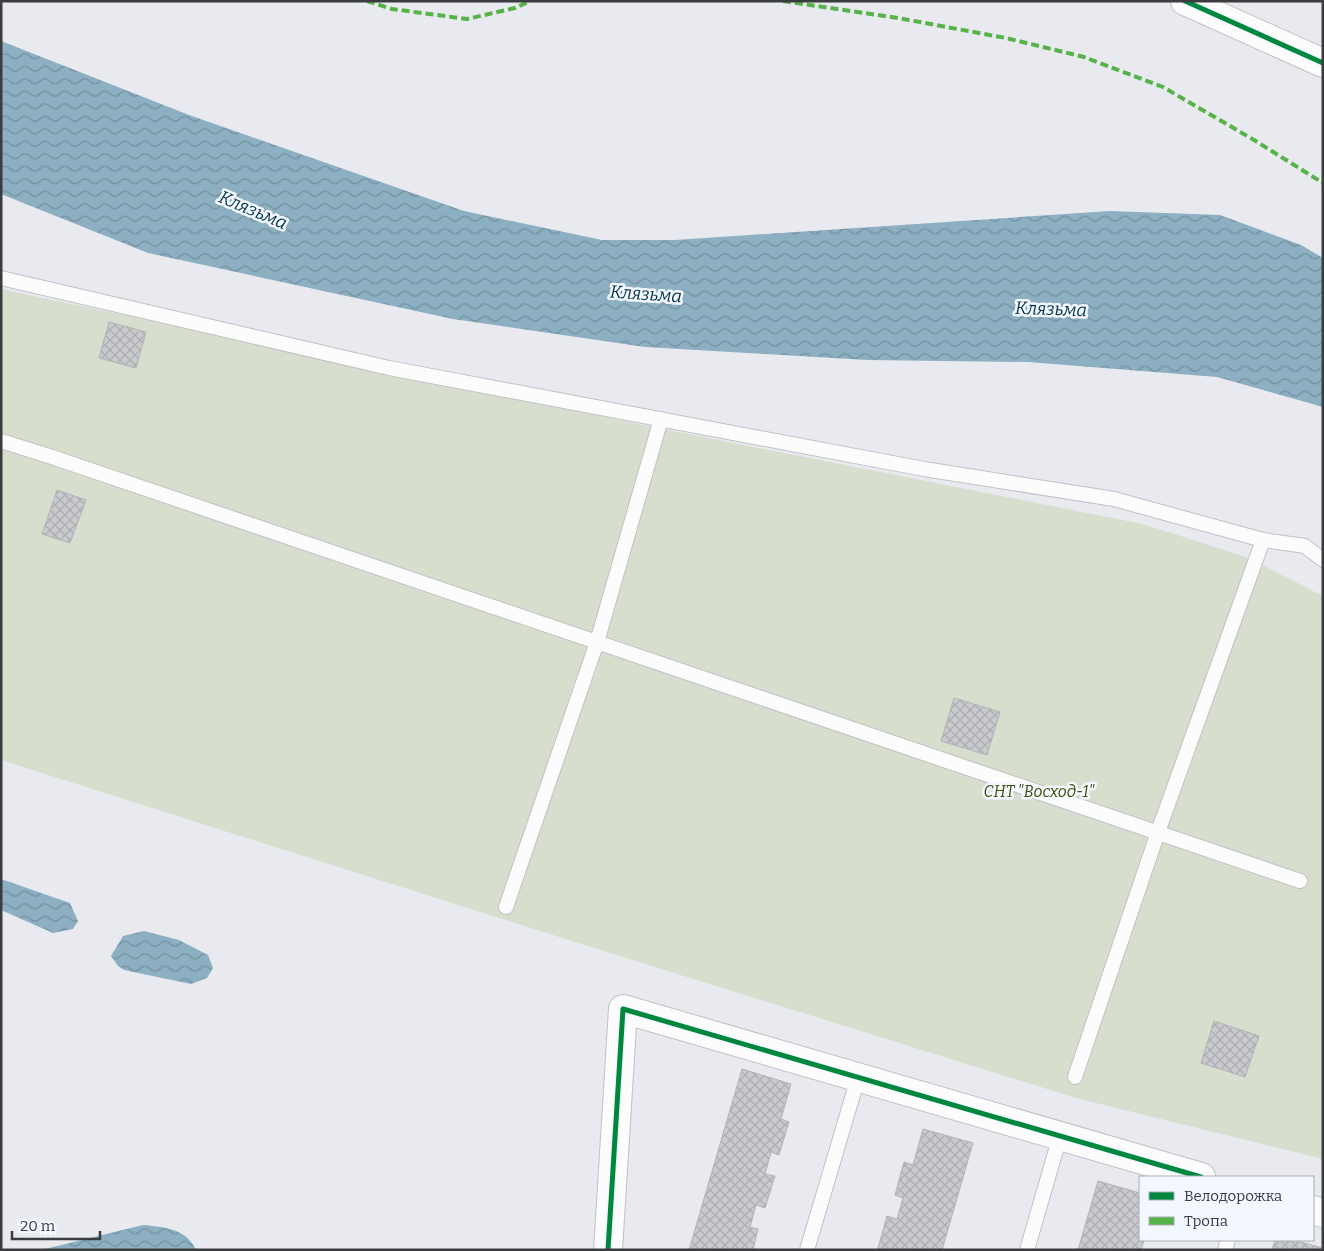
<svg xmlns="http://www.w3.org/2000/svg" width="1324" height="1251" font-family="Bitter,serif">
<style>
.garden{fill:#d8dece}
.water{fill:url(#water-waves)}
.building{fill:url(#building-cross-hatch);stroke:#b2b2b7}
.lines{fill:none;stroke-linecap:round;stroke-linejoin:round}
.service-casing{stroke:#bfc1c6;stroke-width:16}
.minor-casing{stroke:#bfc1c6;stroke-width:30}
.tertiary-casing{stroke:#bfc1c6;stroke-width:30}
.service{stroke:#fcfcfd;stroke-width:14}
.minor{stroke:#fcfcfd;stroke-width:28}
.tertiary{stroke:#fcfcfd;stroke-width:28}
.quiet{stroke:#56b347;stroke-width:4;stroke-dasharray:8 4;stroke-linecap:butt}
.cycleway-casing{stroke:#f3f7ff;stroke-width:8}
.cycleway{stroke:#00873e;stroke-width:5}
.labels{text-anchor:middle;stroke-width:5;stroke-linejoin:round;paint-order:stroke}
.park-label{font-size:16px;font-style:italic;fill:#404f05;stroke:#f3f7ff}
.water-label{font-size:18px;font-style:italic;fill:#093748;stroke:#f3f7ff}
</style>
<defs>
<pattern id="water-waves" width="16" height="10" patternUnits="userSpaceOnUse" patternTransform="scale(1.25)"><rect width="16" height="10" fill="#8cafc1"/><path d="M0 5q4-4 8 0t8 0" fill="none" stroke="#73909e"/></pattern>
<pattern id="building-cross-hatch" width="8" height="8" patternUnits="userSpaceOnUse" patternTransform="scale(1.25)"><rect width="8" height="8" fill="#c9cace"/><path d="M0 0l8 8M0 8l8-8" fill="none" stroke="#adaeb2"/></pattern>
</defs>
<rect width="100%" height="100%" fill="#e8eaf0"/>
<path class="garden" d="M1,289L648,426L1143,524L1246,557L1323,596V1159L1076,1098L578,943L1,760Z"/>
<path class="water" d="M1,41L189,115L464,211L602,240H675L1110,211L1220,215L1301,245L1323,258V407L1217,377L1028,362L867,360L645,347L453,319L148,253L1,194Z
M1,879L70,903L78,921L73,929L53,933L1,910Z
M144,931L179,940L208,955L213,968L207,978L191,984L124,970L118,966L111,956L123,936Z
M143,1225C163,1227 186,1228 196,1250H41Z"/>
<path class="building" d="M109,322L146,332L136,368L99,358Z
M57,490L86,500L70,543L42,534Z
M954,698L1000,712L987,755L941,741Z
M1214,1021L1259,1036L1245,1077L1201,1063Z
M742,1069L791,1084L781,1119L789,1122L779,1155L771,1152L765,1174L775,1176L765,1208L756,1205L750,1227L758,1229L753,1250H689Z
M923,1129L973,1143L942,1250H884L878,1248L887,1216L897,1219L903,1198L895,1195L904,1162L913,1165Z
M1098,1181L1140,1193V1222L1138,1231L1140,1232V1240H1144L1141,1250H1078Z
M1275,1240H1293L1323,1248V1250H1272Z"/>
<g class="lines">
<g class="service-casing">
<path id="service" d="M1,278L389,368L924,469L1114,499L1263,540L1305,546L1323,560
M1,441L52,457L1300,881
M506,907L597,642L661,419
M1075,1077L1158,832L1263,540
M807,1250L858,1078
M1027,1250L1060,1136
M1225,1250L1228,1240"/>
</g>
<g class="minor-casing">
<path id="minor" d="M1313,1210L1323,1213
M608,1250L623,1009L1201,1177"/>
</g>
<g class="tertiary-casing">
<path id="tertiary" d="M1185,1L1323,63"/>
</g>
<use href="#service" class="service"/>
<use href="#minor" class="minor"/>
<use href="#tertiary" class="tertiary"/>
<path class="quiet" d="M367,1L392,9L467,19L515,8L530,1
M783,1L898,18L1006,38L1084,57L1163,87L1254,140L1323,183"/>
<g class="cycleway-casing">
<path id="cycleway" d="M1185,1L1323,63
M608,1250L623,1009L1201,1177"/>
</g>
<use href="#cycleway" class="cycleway"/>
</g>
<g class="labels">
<g class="park-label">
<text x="1039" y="797">СНТ "Восход-1"</text>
</g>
<g class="water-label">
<text transform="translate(253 210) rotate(23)" y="6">Клязьма</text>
<text transform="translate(646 294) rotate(4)" y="6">Клязьма</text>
<text transform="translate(1051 309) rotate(2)" y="6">Клязьма</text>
</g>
</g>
<rect width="1324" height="1251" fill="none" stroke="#3a3c3f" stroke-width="5"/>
<rect x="1139" y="1176" width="175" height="65" fill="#f3f7ff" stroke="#a9acb2"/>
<rect x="1149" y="1192" width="25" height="8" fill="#00873e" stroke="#a9acb2"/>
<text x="1184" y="1201" font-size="15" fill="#3a3c3f">Велодорожка</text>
<rect x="1149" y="1217" width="25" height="8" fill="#56b347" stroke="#a9acb2"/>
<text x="1184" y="1226" font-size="15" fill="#3a3c3f">Тропа</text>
<path d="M12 1231v8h88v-8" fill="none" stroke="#3a3c3f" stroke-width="2.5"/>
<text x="20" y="1231" font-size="15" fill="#3a3c3f" stroke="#f3f7ff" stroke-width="4" paint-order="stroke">20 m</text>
</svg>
